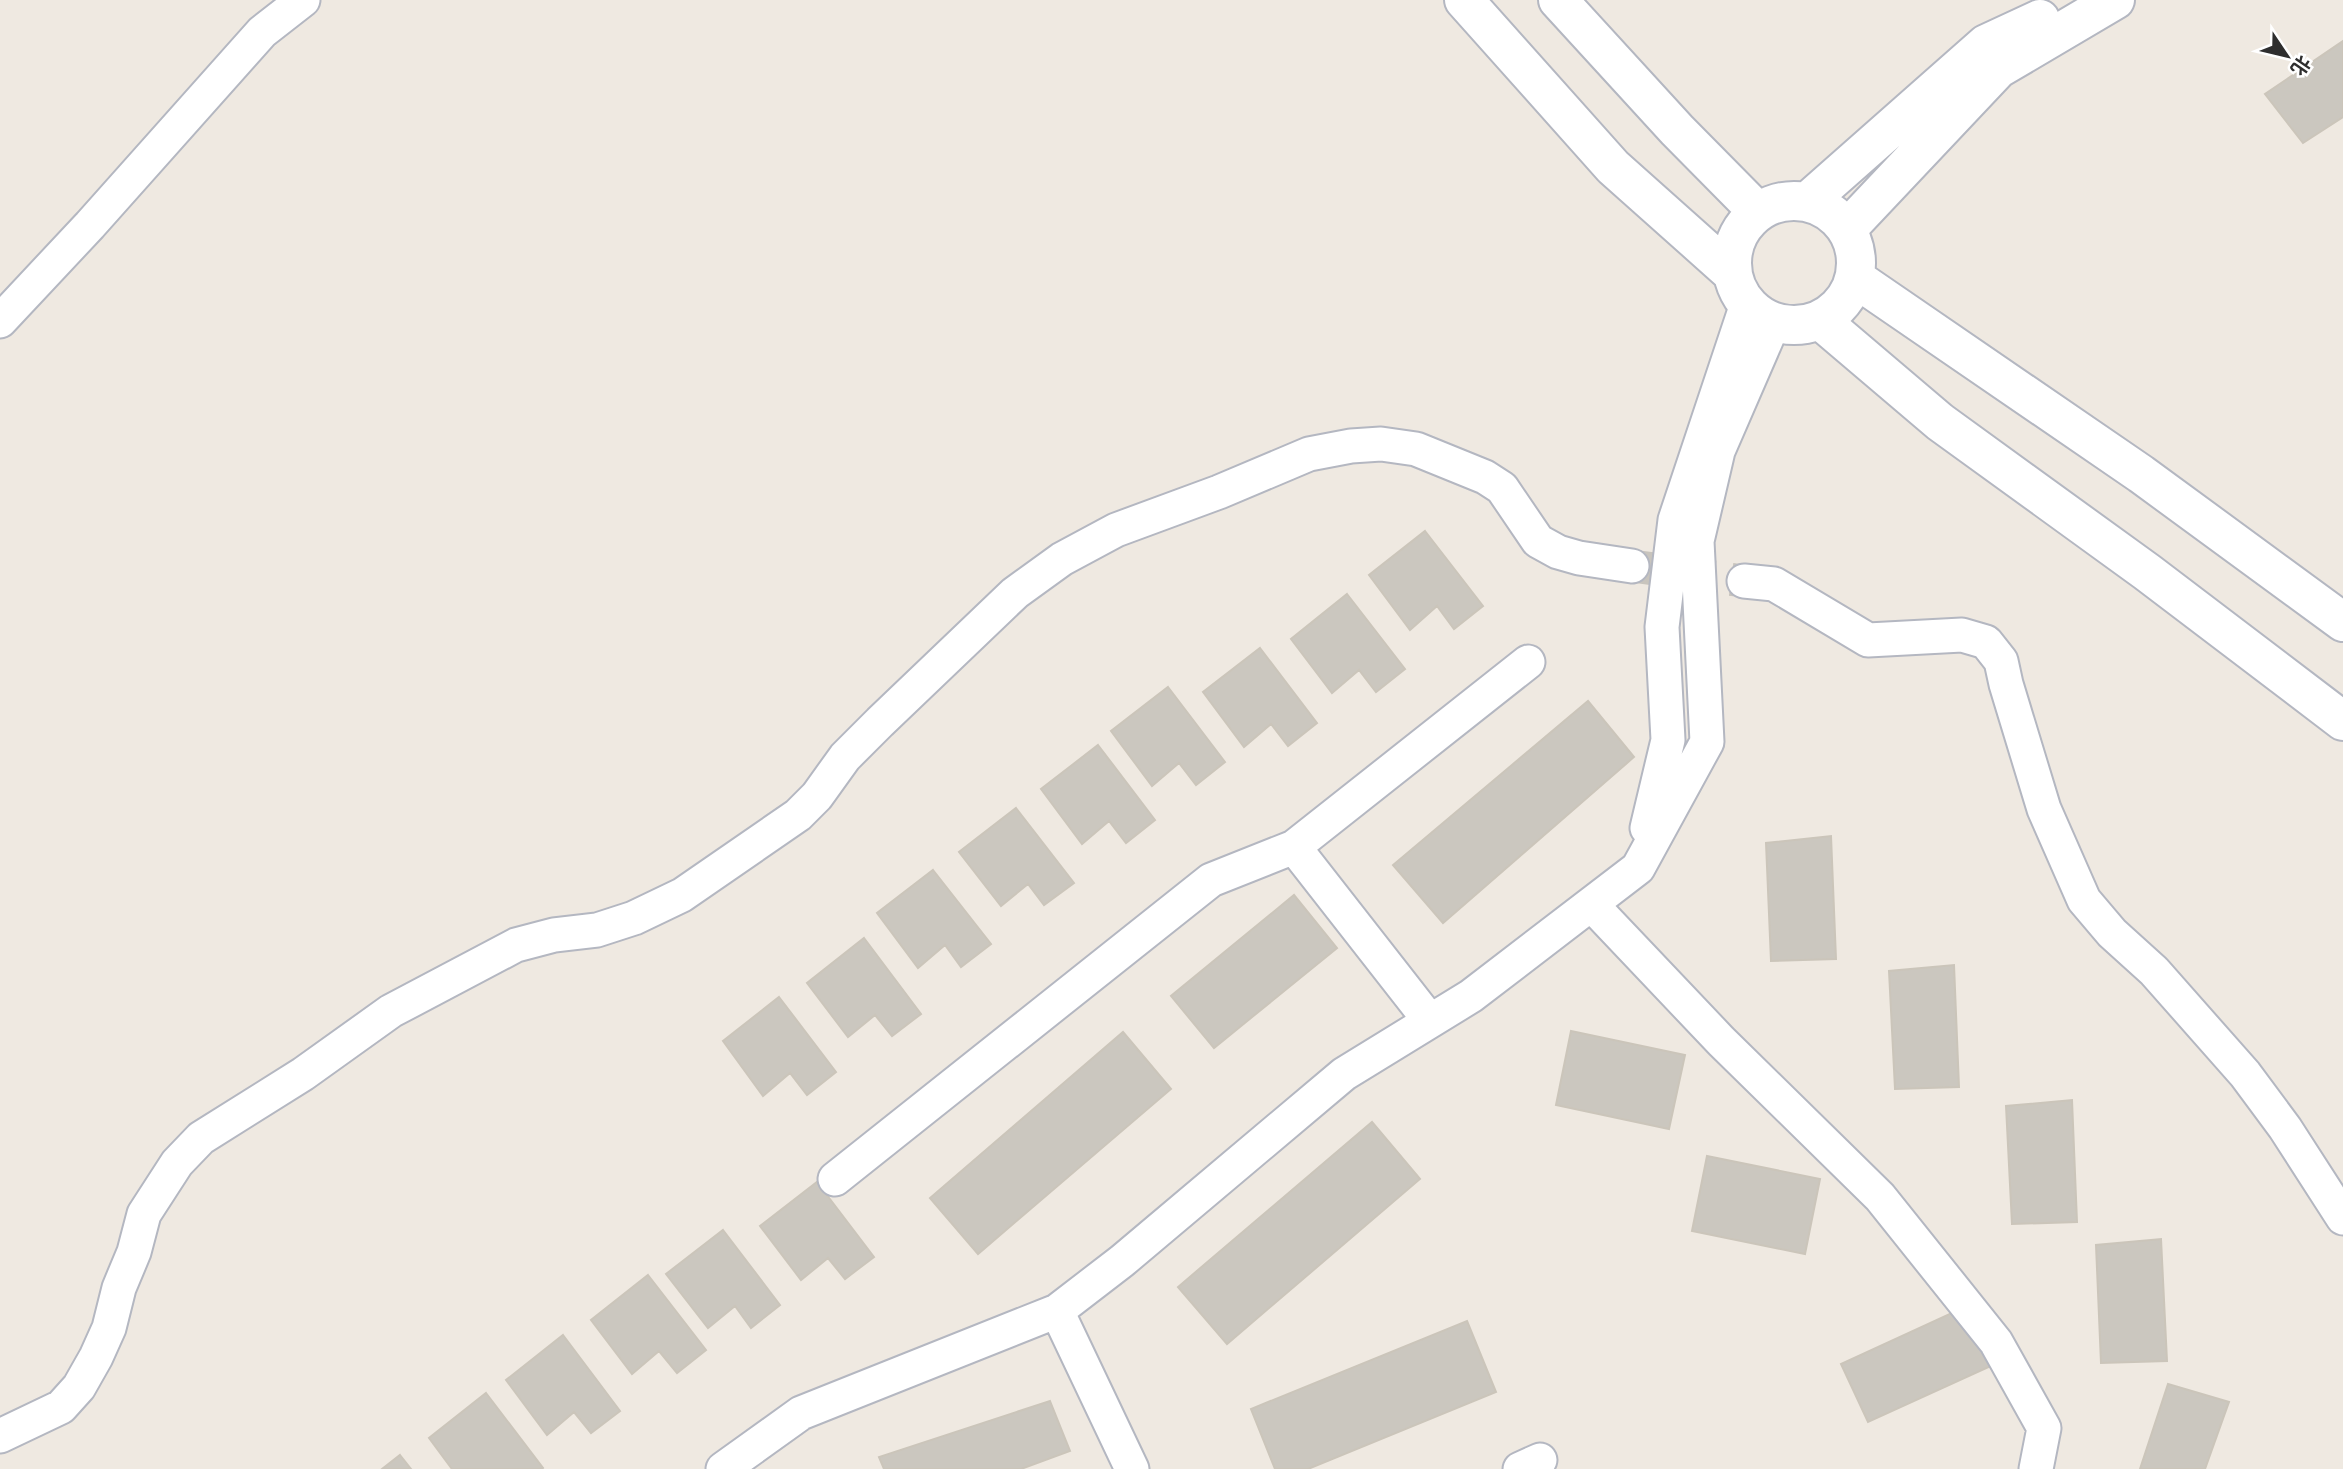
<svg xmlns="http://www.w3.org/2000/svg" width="2343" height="1469" font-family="'Alegreya Sans','Noto Sans SC',sans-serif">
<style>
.building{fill:#cbc7bf;stroke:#cbc5ba;stroke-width:2}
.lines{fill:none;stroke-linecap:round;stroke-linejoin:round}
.street-tunnel{stroke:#c8c4bd;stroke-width:33;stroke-dasharray:33 17;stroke-linecap:butt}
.street-casing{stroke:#b4b7c1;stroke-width:37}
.secondary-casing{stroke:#b4b7c1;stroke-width:42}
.street{stroke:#fff;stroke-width:33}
.secondary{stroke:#fff;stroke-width:38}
</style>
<rect width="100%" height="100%" fill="#efe9e1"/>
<path class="building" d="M2343,41V117L2303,143L2265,94Z
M1425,531L1483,606L1454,629L1437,606L1410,630L1369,575Z
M1347,594L1405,669L1376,692L1359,670L1332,693L1291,639Z
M1260,648L1317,723L1288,746L1271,724L1244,747L1203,692Z
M1168,687L1225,762L1196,785L1179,763L1152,786L1111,731Z
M1588,701L1634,757L1443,923L1393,865Z
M1098,745L1155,820L1126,843L1109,821L1082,844L1041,789Z
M1016,808L1074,883L1044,905L1028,884L1001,906L959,852Z
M1831,836L1836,959L1771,961L1766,843Z
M933,870L991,944L961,967L945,945L918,968L877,913Z
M1294,895L1337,948L1214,1048L1171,996Z
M864,938L921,1014L892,1036L875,1015L848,1037L807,983Z
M1954,965L1959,1087L1895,1089L1889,971Z
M779,997L836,1072L807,1095L790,1073L763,1096L723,1041Z
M1571,1031L1685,1055L1669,1129L1556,1105Z
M1123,1032L1171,1089L978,1254L930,1198Z
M2072,1100L2077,1222L2012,1224L2006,1106Z
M1372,1122L1420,1179L1227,1344L1178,1287Z
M1707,1156L1820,1179L1805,1254L1692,1231Z
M817,1182L874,1257L845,1279L828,1258L801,1280L760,1226Z
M723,1230L780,1305L751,1328L735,1306L708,1328L666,1274Z
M2161,1239L2167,1361L2101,1363L2096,1245Z
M648,1275L706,1350L677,1373L659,1351L632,1374L591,1320Z
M1967,1306L1993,1365L1868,1422L1841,1364Z
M1467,1321L1496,1392L1308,1469H1275L1251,1409Z
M563,1335L620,1411L591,1433L574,1412L547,1435L506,1380Z
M2168,1384L2229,1402L2205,1469H2140Z
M486,1393L543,1468L542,1469H452L429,1438Z
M1050,1401L1070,1451L1021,1469H884L879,1457Z
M400,1455L411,1469H382Z"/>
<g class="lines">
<path class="street-tunnel" d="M1632,566L1744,581"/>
<g class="street-casing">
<path id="street" d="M0,321L90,225L262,32L303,0
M1744,581L1774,584L1868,640L1962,635L1986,642L2001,661L2006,684L2044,809L2084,900L2112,933L2154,971L2245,1074L2285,1128L2343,1218
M1647,828L1668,740L1662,627L1675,520L1747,304
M1294,847L1430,1021
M1591,904L1721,1041L1880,1197L1996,1342L2044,1428L2036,1469
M835,1179L1211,880L1294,847L1528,662
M1057,1311L1132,1469
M0,1436L61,1407L79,1387L96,1357L109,1328L119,1288L134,1252L144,1214L177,1163L201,1138L303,1074L391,1011L516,945L554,935L597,930L634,918L682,895L798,815L817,796L845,757L880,722L1015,593L1062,559L1116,530L1219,492L1309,454L1351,446L1381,444L1416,449L1485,477L1502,488L1538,541L1558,552L1579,558L1632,566
M723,1469L801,1413L1057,1311L1122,1261L1344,1074L1471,996L1638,868L1707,742L1697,541L1718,451L1774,322
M1520,1469L1540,1460"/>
</g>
<g class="secondary-casing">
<path id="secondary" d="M1464,0L1613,167L1733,274
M1558,0L1677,130L1758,212
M1732 263a62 62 0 1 1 124 0a62 62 0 1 1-124 0Z
M1807,202L1986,44L2040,19
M1847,229L1998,69L2115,0
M1855,278L2141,474L2343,622
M1820,320L1940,422L2147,572L2343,721"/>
</g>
<use href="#street" class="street"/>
<use href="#secondary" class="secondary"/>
</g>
<g transform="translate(2287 56) rotate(125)" stroke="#ffffff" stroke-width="5" paint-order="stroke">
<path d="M0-5L12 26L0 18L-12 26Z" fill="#2e2e2e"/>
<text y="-10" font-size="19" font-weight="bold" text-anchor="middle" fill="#2e2e2e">北</text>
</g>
</svg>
